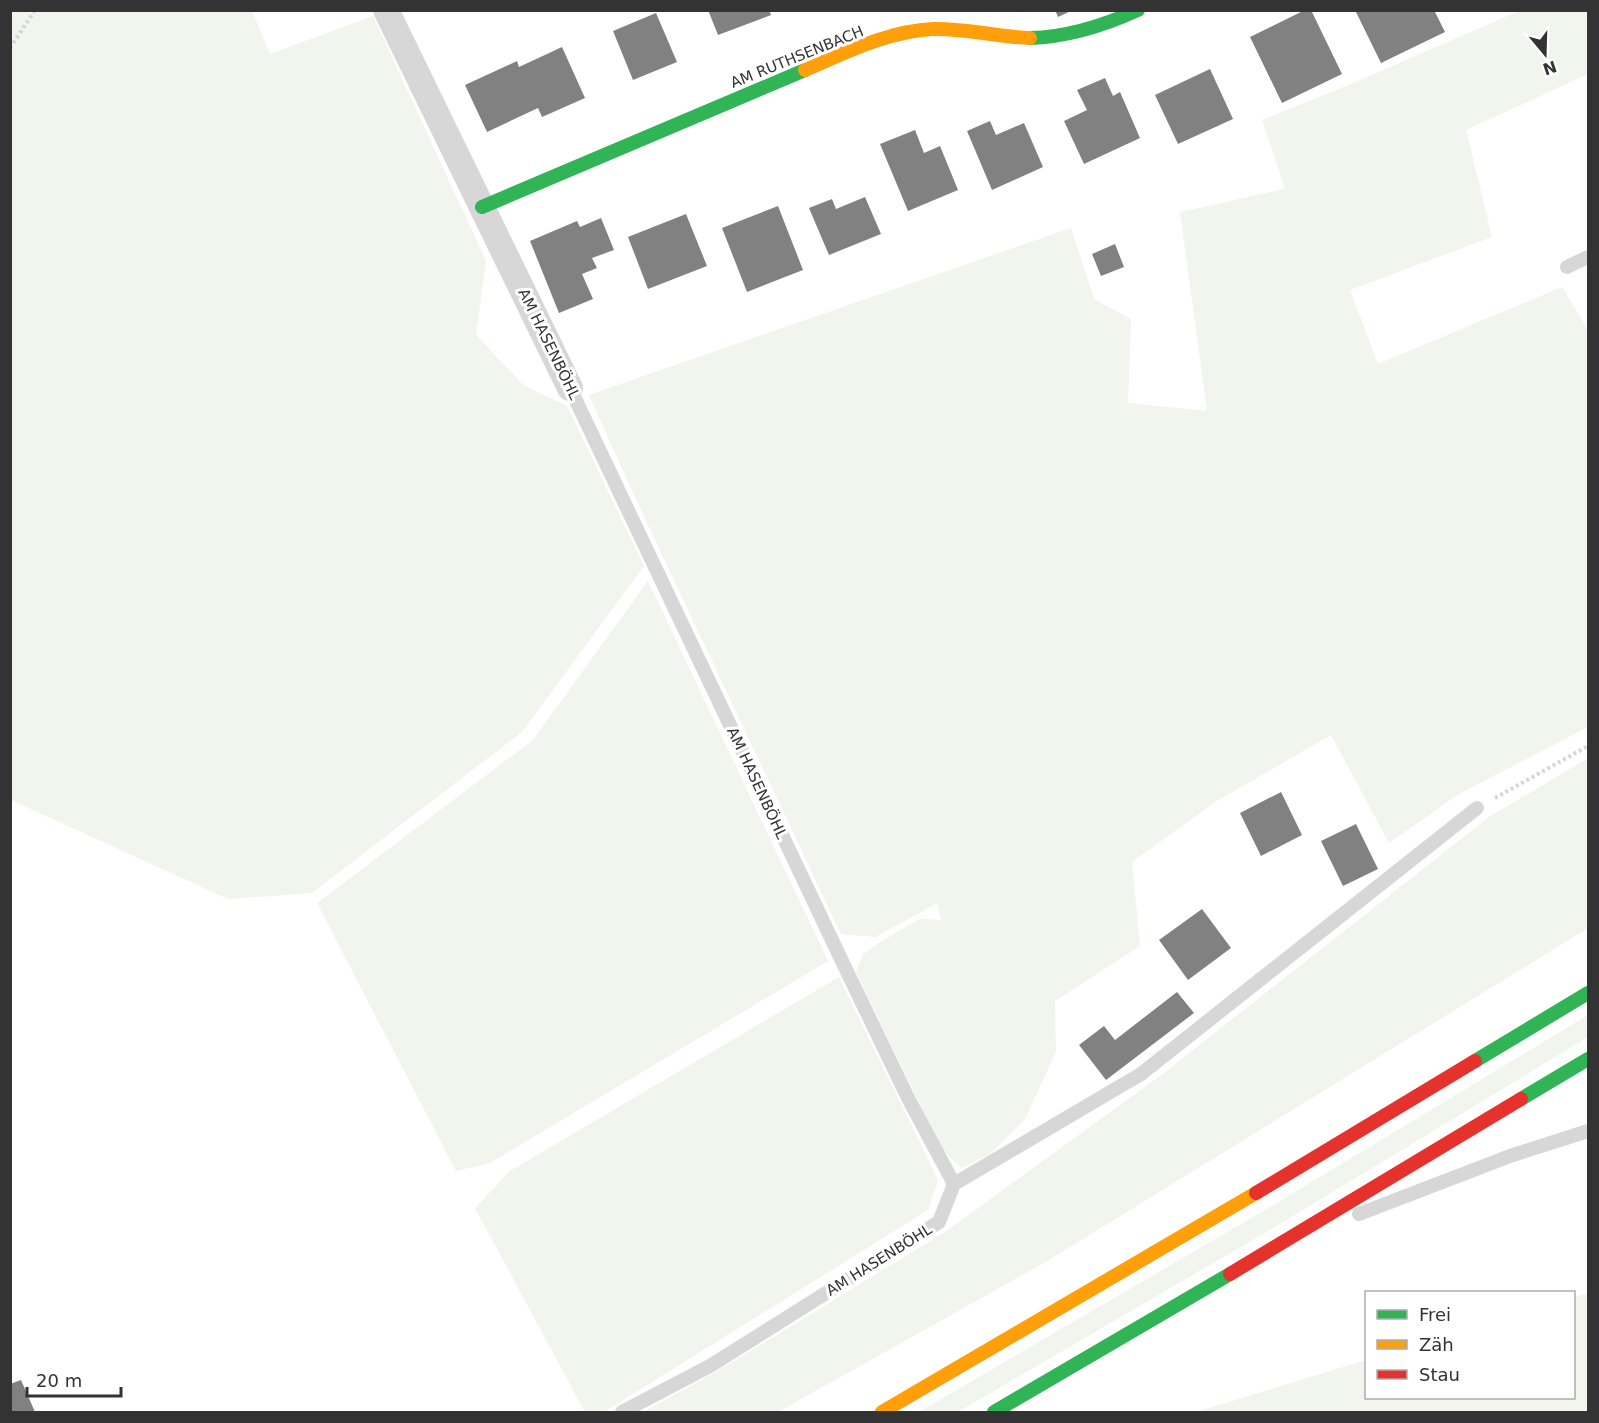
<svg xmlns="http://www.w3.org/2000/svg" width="1599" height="1423" font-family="'DejaVu Sans',sans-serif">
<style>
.green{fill:#f1f5ed}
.building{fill:#818181}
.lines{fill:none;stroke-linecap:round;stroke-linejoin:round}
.path{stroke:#d6d6d6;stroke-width:4;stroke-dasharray:3 3;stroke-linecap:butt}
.lane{stroke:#d7d7d7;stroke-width:14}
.street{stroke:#d7d7d7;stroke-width:26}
.fast{stroke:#30b455;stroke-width:14}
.slow{stroke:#ff9f0a;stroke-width:14}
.jam{stroke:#e5322d;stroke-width:14}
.labels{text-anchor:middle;stroke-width:6;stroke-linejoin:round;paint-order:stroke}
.street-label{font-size:15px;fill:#333;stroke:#fff}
</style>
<rect width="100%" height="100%" fill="#fff"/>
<path class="green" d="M10,11H252L270,54L373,16L486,261L476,335L523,385L567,406L644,566L522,732L312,893L228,899L11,800Z
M1519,11H1588V74L1466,130L1492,237L1350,290L1378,364L1562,287L1588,330V727L1459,794L1389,843L1331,735L1217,801L1132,862L1140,946L1055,1001L1056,1052L1025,1119L990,1154L962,1168L941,1149L856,972L863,954L885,939L920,919L941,920L937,903L876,937L841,934L639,506L589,395L1071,228L1094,299L1131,319L1128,403L1207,411L1180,212L1285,189L1262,120L1351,84Z
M648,581L828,961L490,1163L456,1171L317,903L533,740Z
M1588,758V928L1044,1263L778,1412H643L716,1372L945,1232L1160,1076L1489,817Z
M839,977L938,1180L928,1210L604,1412H585L475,1208L510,1171Z
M1588,1015V1037L1275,1227L958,1412H919L1265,1210Z
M1588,1293V1412H1196L1366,1360V1398H1574V1297Z"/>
<path class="building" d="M708,10H769L771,15L718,35Z
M1055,10H1073L1058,17Z
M1305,10H1311L1342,74L1282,103L1250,37Z
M1355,10H1434L1445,32L1381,63Z
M656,13L677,62L633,80L613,31Z
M562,47L585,98L542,117L538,108L487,132L465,85L517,61L519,67Z
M1210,69L1233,119L1178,144L1155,95Z
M1105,78L1113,96L1120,92L1140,138L1084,164L1064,121L1087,110L1077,90Z
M990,121L996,135L1024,123L1043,167L992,190L967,131Z
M915,130L924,153L940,146L958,190L908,211L880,144Z
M865,197L881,234L829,255L809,208L832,199L836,209Z
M778,206L803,270L747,292L722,228Z
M686,214L707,266L648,289L628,237Z
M601,218L614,250L592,258L597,268L582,274L593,299L559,313L530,241L577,221L580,227Z
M1115,244L1124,267L1101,276L1092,254Z
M1281,792L1302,835L1261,856L1240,813Z
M1356,824L1378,869L1343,886L1321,841Z
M1202,909L1231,948L1188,980L1159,940Z
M1177,992L1194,1013L1106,1080L1079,1045L1104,1026L1115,1040Z
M21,1380L35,1412H10V1384Z"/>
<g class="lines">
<path class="path" d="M10,48L35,10
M1495,798L1588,746"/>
<path class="lane" d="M1567,267L1588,257
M570,388L841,959L909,1100L954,1184
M954,1184L1141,1074L1477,808
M1359,1214L1510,1156L1588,1131
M622,1412L710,1366L939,1222L954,1184"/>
<path class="street" d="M386,10L570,388"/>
<path class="fast" d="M1030,38C1068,37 1103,26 1138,10
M482,207L805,70
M1475,1061L1588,993
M1521,1099L1588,1059
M994,1412L1230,1274"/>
<path class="slow" d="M805,70C845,53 888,31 933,29C965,28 998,37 1030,38
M882,1412L1256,1193"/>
<path class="jam" d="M1256,1193L1475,1061
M1230,1274L1521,1099"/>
</g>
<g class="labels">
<g class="street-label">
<text transform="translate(797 57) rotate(-22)" y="5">AM RUTHSENBACH</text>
<text transform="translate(549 344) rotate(64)" y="5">AM HASENBÖHL</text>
<text transform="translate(757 783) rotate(65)" y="5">AM HASENBÖHL</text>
<text transform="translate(879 1260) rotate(-32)" y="5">AM HASENBÖHL</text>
</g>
</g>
<rect width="1599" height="1423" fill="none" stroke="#333333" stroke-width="24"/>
<rect x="1365" y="1291" width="210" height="108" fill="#ffffff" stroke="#adadad" stroke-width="1.5"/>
<rect x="1377" y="1310" width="30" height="9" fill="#30b455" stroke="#adadad" stroke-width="1.5"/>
<text x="1419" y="1321" font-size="18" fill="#333333">Frei</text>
<rect x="1377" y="1340" width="30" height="9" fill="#ff9f0a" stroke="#adadad" stroke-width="1.5"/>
<text x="1419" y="1351" font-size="18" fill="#333333">Zäh</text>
<rect x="1377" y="1370" width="30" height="9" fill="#e5322d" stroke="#adadad" stroke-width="1.5"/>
<text x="1419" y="1381" font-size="18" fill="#333333">Stau</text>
<g transform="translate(1545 54) rotate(161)" stroke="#ffffff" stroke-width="4.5" paint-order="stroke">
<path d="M0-4.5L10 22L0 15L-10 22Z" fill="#333333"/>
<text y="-9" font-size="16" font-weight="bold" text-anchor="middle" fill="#333333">N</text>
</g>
<path d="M27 1387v9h94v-9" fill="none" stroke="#333333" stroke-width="3"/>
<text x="36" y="1387" font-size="18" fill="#333333" stroke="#ffffff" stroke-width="4.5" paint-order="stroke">20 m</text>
</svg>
